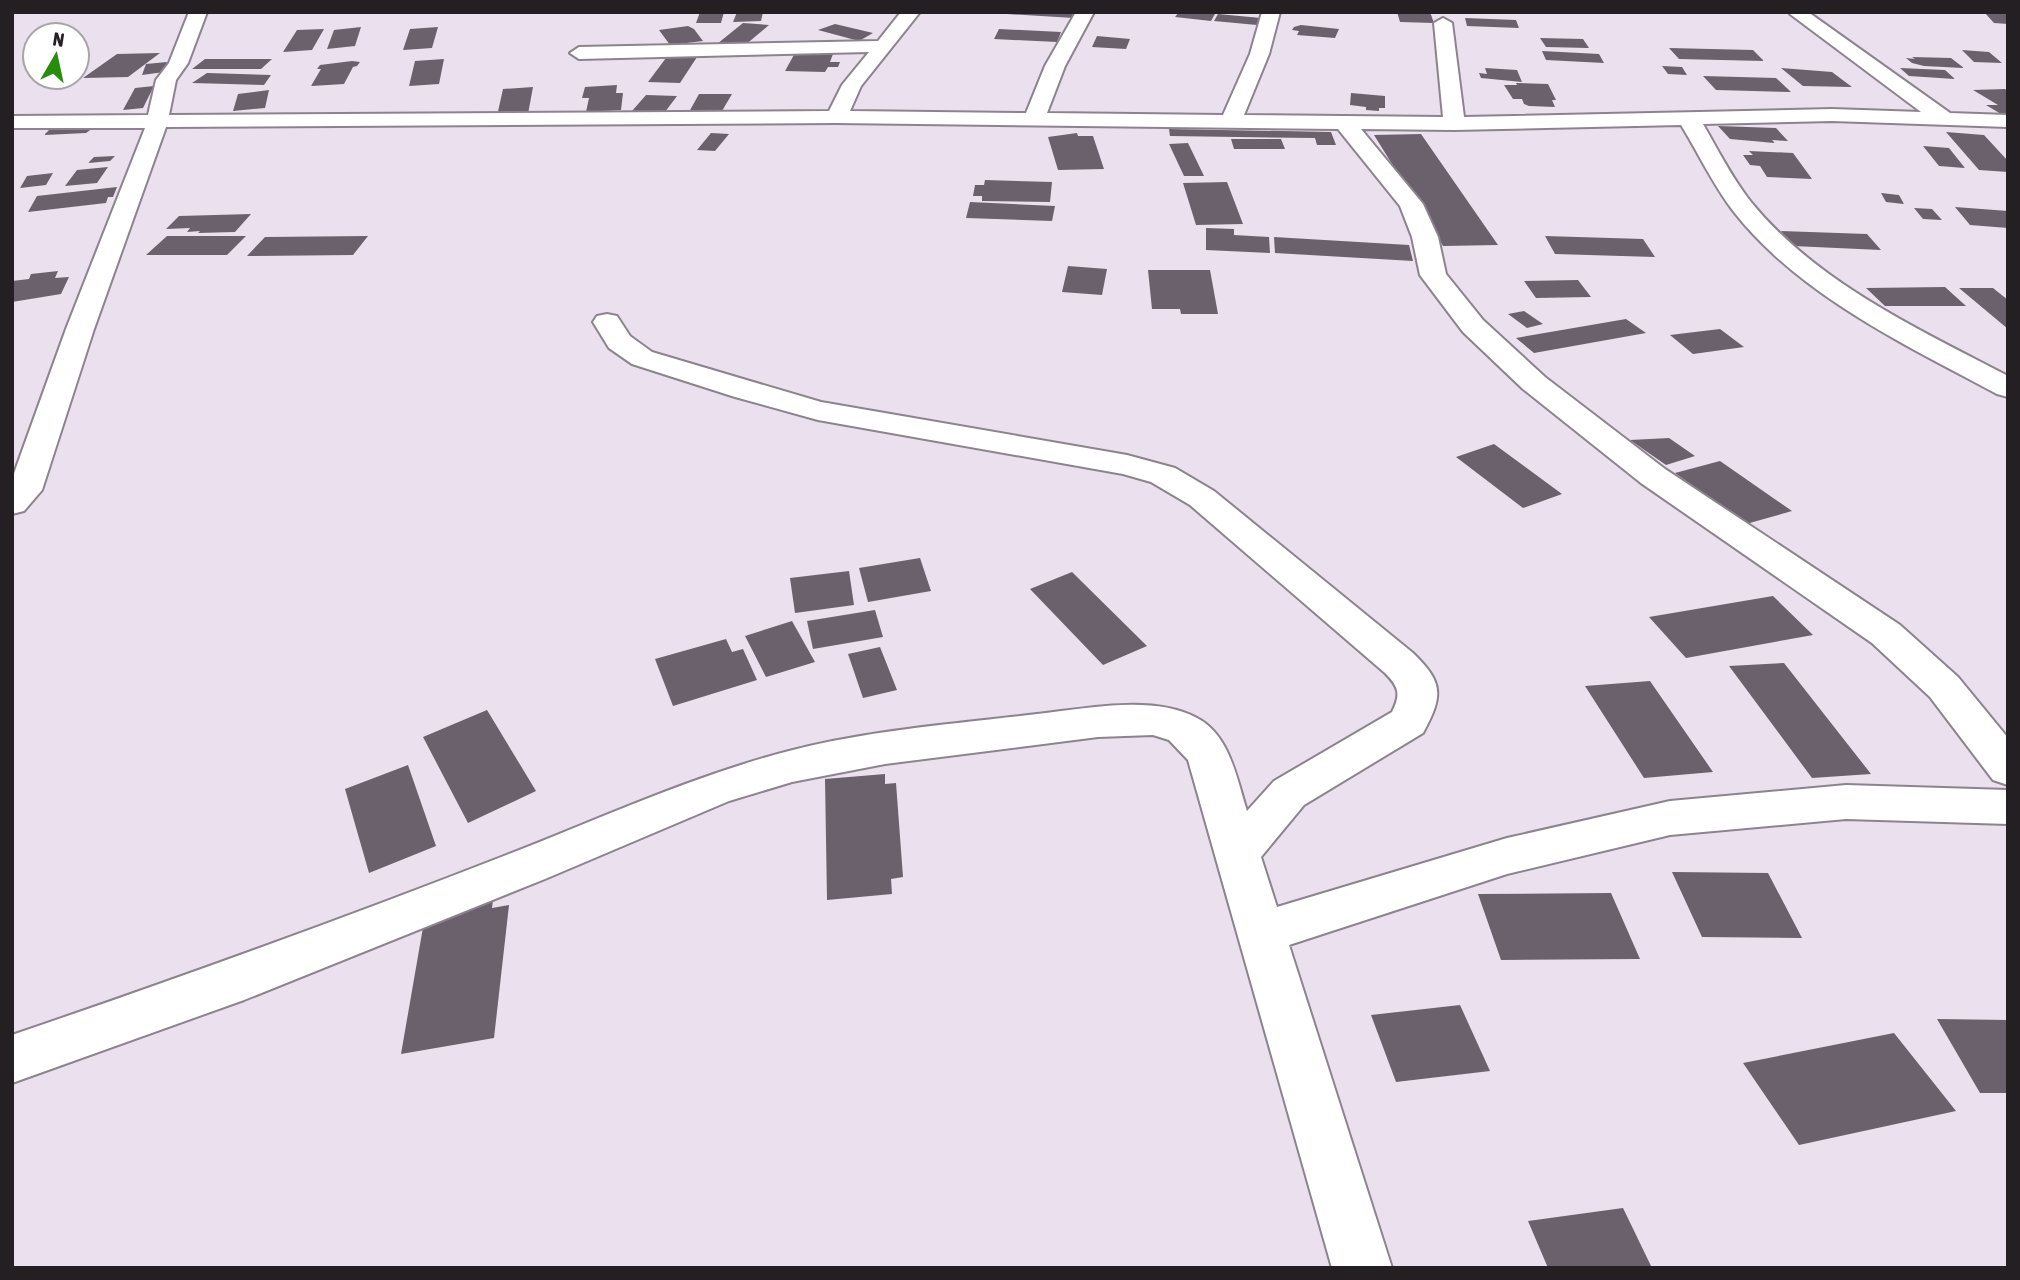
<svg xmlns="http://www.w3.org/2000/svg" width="2020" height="1280" font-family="'Asap Condensed',sans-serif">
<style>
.building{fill:#6b616c}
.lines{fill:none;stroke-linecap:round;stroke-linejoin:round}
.minor-casing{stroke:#8d838e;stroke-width:4}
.minor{fill:#fff;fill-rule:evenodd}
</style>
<rect width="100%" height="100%" fill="#ebe0ed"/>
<path class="building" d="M700,12H724L721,23H696Z
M737,12H763L761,21L733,22Z
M1007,12H1077L1074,18L1007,14Z
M1179,12H1198L1215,14L1211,21L1175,17Z
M1397,12H1430L1434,23L1400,22Z
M1984,12H2004L2008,16V24L1994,23Z
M1218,14L1261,18L1257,25L1214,21Z
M1465,18L1516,20L1519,28L1467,26Z
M743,23L769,25L744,46L717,44Z
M835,24L873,33L859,41L818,30Z
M1301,25L1339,29L1335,38L1297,35L1299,31L1292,30L1294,27Z
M688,26L694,29L703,41L670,45L659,30Z
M361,27L355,46L327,49L334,30Z
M438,27L432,48L403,50L410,29Z
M324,29L312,50L283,52L297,30Z
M999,29L1061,32L1057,42L994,39Z
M1097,36L1130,39L1126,49L1092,47Z
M1540,38L1583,39L1589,48L1546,47Z
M1669,48L1753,50L1764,61L1679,59Z
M1962,50L1989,52L2002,63L1974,62Z
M1542,51L1599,54L1604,63L1546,60Z
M160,53L128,77L83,78L117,54Z
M795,53L833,54L830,62H840L838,67H828L825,72L785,71Z
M697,57L680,83L648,82L666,58Z
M1912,57L1951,58L1964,68L1924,66L1912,63L1906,58L1915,59Z
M205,59H272L261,69H192Z
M444,59L439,84L409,86L415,61Z
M352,61L360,62L357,66L353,67L344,84L311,86L321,69H317L320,65Z
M167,62L164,72L142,75L146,64Z
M1662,66L1682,67L1687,75L1668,74Z
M1485,68L1517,70L1522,82L1481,78L1479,73L1487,74Z
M1781,68L1832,72L1852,87L1803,86Z
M1900,68L1945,70L1955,79L1909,76Z
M207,73L271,75L264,85L192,83Z
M1703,76L1776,78L1791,92L1716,90Z
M1516,83L1548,84L1556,100H1552L1555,107L1529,106L1524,104L1522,99H1513L1504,85H1517Z
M617,85L616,93H623L621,110L586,112L589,98H582L585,87Z
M154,86L143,108L123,110L135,88Z
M533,87L528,114L497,116L503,89Z
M2005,89L2008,91V114H2001L1986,105H1998L1973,90Z
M269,90L265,108L233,111L238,94Z
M1351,93L1385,96V108H1379V111L1366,110V107L1350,105Z
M699,94H732L722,111L689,112Z
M646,95L677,96L665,112L632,111Z
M1718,126L1776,128L1788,141L1772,140L1775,143L1730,139Z
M93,128L86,133L44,135L50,129Z
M1169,129L1331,132L1336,145H1317L1315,138L1170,136Z
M1946,132L1984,135L2008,161V172L1979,170Z
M711,133L729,134L715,151L697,150Z
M1077,133L1078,136H1093L1104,169L1058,170L1048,137Z
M1421,134L1498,245L1443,246L1374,135Z
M1231,139H1281L1285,149H1234Z
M1188,143L1204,176H1184L1169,144Z
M1923,146L1949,148L1965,168L1939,166Z
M1749,151L1793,153L1812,179L1767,177L1760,166L1750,165L1743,155H1753Z
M115,156L110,161L88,163L94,157Z
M108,167L97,183L65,186L77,170Z
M53,173L46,185L20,188L27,176Z
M985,180L1052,182L1050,202L982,201V196H973L975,185H984Z
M1227,182L1243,224L1196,225L1183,183Z
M117,187L113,197H108L106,203L28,212L37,196Z
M1881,193L1899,195L1904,204L1886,202Z
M970,202L1055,206L1052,221L966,218Z
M1955,207L2008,211V228L1970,225Z
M1914,208L1932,209L1942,220L1923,219Z
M251,214L235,232L198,233L200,231L187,232L190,228L166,229L179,216Z
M1206,228L1234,229V235L1269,237L1270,253L1206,250Z
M1781,231L1867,234L1881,250L1793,246Z
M167,236H246L227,255H146Z
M368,236L353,255L247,256L265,237Z
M1545,236L1643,239L1655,257L1555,254Z
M1274,237L1409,245L1413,261L1275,253Z
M1068,266L1107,269L1102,295L1062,292Z
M1148,270H1210L1218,314H1181L1180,309H1152Z
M58,271L55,278L69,277L61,294L12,302V281L29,279L31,274Z
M1578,280L1591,297L1536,298L1524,281Z
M1945,287L1966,306H1885L1866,288Z
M1959,288H1993L2008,300V329Z
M1524,311L1543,324L1527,328L1508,314Z
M1626,319L1646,333L1534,353L1516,338Z
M1720,329L1744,347L1693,354L1670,335Z
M1669,438L1695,456L1666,465L1630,440Z
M1494,444L1562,494L1523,508L1456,457Z
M1720,461L1792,511L1746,524L1675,473Z
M920,558L931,591L868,602L859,568Z
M849,571L854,605L795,613L790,578Z
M1072,572L1147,646L1103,665L1030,589Z
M1773,596L1813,635L1686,658L1649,617Z
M875,610L883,637L813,649L807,621Z
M792,621L815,662L766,677L745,636Z
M726,639L732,652L743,649L757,680L673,706L655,659Z
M880,647L897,690L863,698L848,654Z
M1784,663L1871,774L1812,778L1729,666Z
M1650,681L1713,772L1644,778L1585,686Z
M487,710L536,791L468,823L423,737Z
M408,765L436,846L369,873L345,789Z
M885,774V784L896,783L903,877L891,879L892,894L827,900L825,779Z
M1672,872L1768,873L1802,938L1702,937Z
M1611,893L1640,959L1501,960L1478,894Z
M493,900L492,908L509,905L494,1038L401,1054L426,910Z
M1460,1005L1490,1071L1396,1082L1371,1015Z
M1937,1019L2008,1020V1093H1980Z
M1894,1033L1956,1111L1799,1145L1743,1063Z
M1623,1208L1652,1268H1548L1528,1221Z"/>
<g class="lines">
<g class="minor-casing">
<path id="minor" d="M189,12H207L188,63L176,80L169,115L829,111L842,85L869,52L579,59L570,53L579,47L878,41L901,12H920L861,86L850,111L1026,113L1045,66L1076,12H1094L1065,66L1047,113L1223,115L1250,54L1262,12H1280L1269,54L1244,115L1443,117L1434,23L1443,18L1452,23L1464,117L1832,109L1921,112L1790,14L1808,12L1950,113L2008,115V127L1832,121L1703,124C1718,150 1732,178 1751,202C1816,282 1918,329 2008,376V397L1997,394C1906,345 1800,296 1734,212C1713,185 1699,154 1681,125L1454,130L1361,129L1423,204L1438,237L1446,274L1483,320L1545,377L1665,469L1900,625L1958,677L2008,738V785L1993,780L1930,697L1872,643L1641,483L1523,389L1463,332L1420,275L1412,237L1400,206L1338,129L836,123L166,127L94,329L42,490L24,511L12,514V479L66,329L145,128H12V116L148,115L156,80L169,63Z
M607,314L617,316L630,336L652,352L821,402L1127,455L1175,468L1214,491L1413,653C1444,683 1443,696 1423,733L1304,805L1261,857L1277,907L1507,838L1670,801L1846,785L2008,790V824L1846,819L1670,835L1507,874L1289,945L1392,1268H1332L1188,760L1169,740L1153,735L1098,737L885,764L792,782L729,801L545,879L244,1000L12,1083V1035C179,978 345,918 509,854C602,818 692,776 789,751C869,730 954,724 1037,714C1085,709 1153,694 1197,718C1230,735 1237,780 1247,811L1274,781L1392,712C1401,694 1399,687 1385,673L1190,505L1151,482L1123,474L818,420L735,397L632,364L609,348L593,322L597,316Z"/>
</g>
<use href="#minor" class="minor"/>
</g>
<rect width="2020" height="1280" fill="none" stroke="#231f23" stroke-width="28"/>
<g transform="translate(56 56) rotate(9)"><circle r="33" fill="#ffffff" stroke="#a7a5a7" stroke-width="2"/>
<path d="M0-5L12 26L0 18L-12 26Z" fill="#278e0d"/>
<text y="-10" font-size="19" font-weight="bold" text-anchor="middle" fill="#231f23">N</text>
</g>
</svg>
